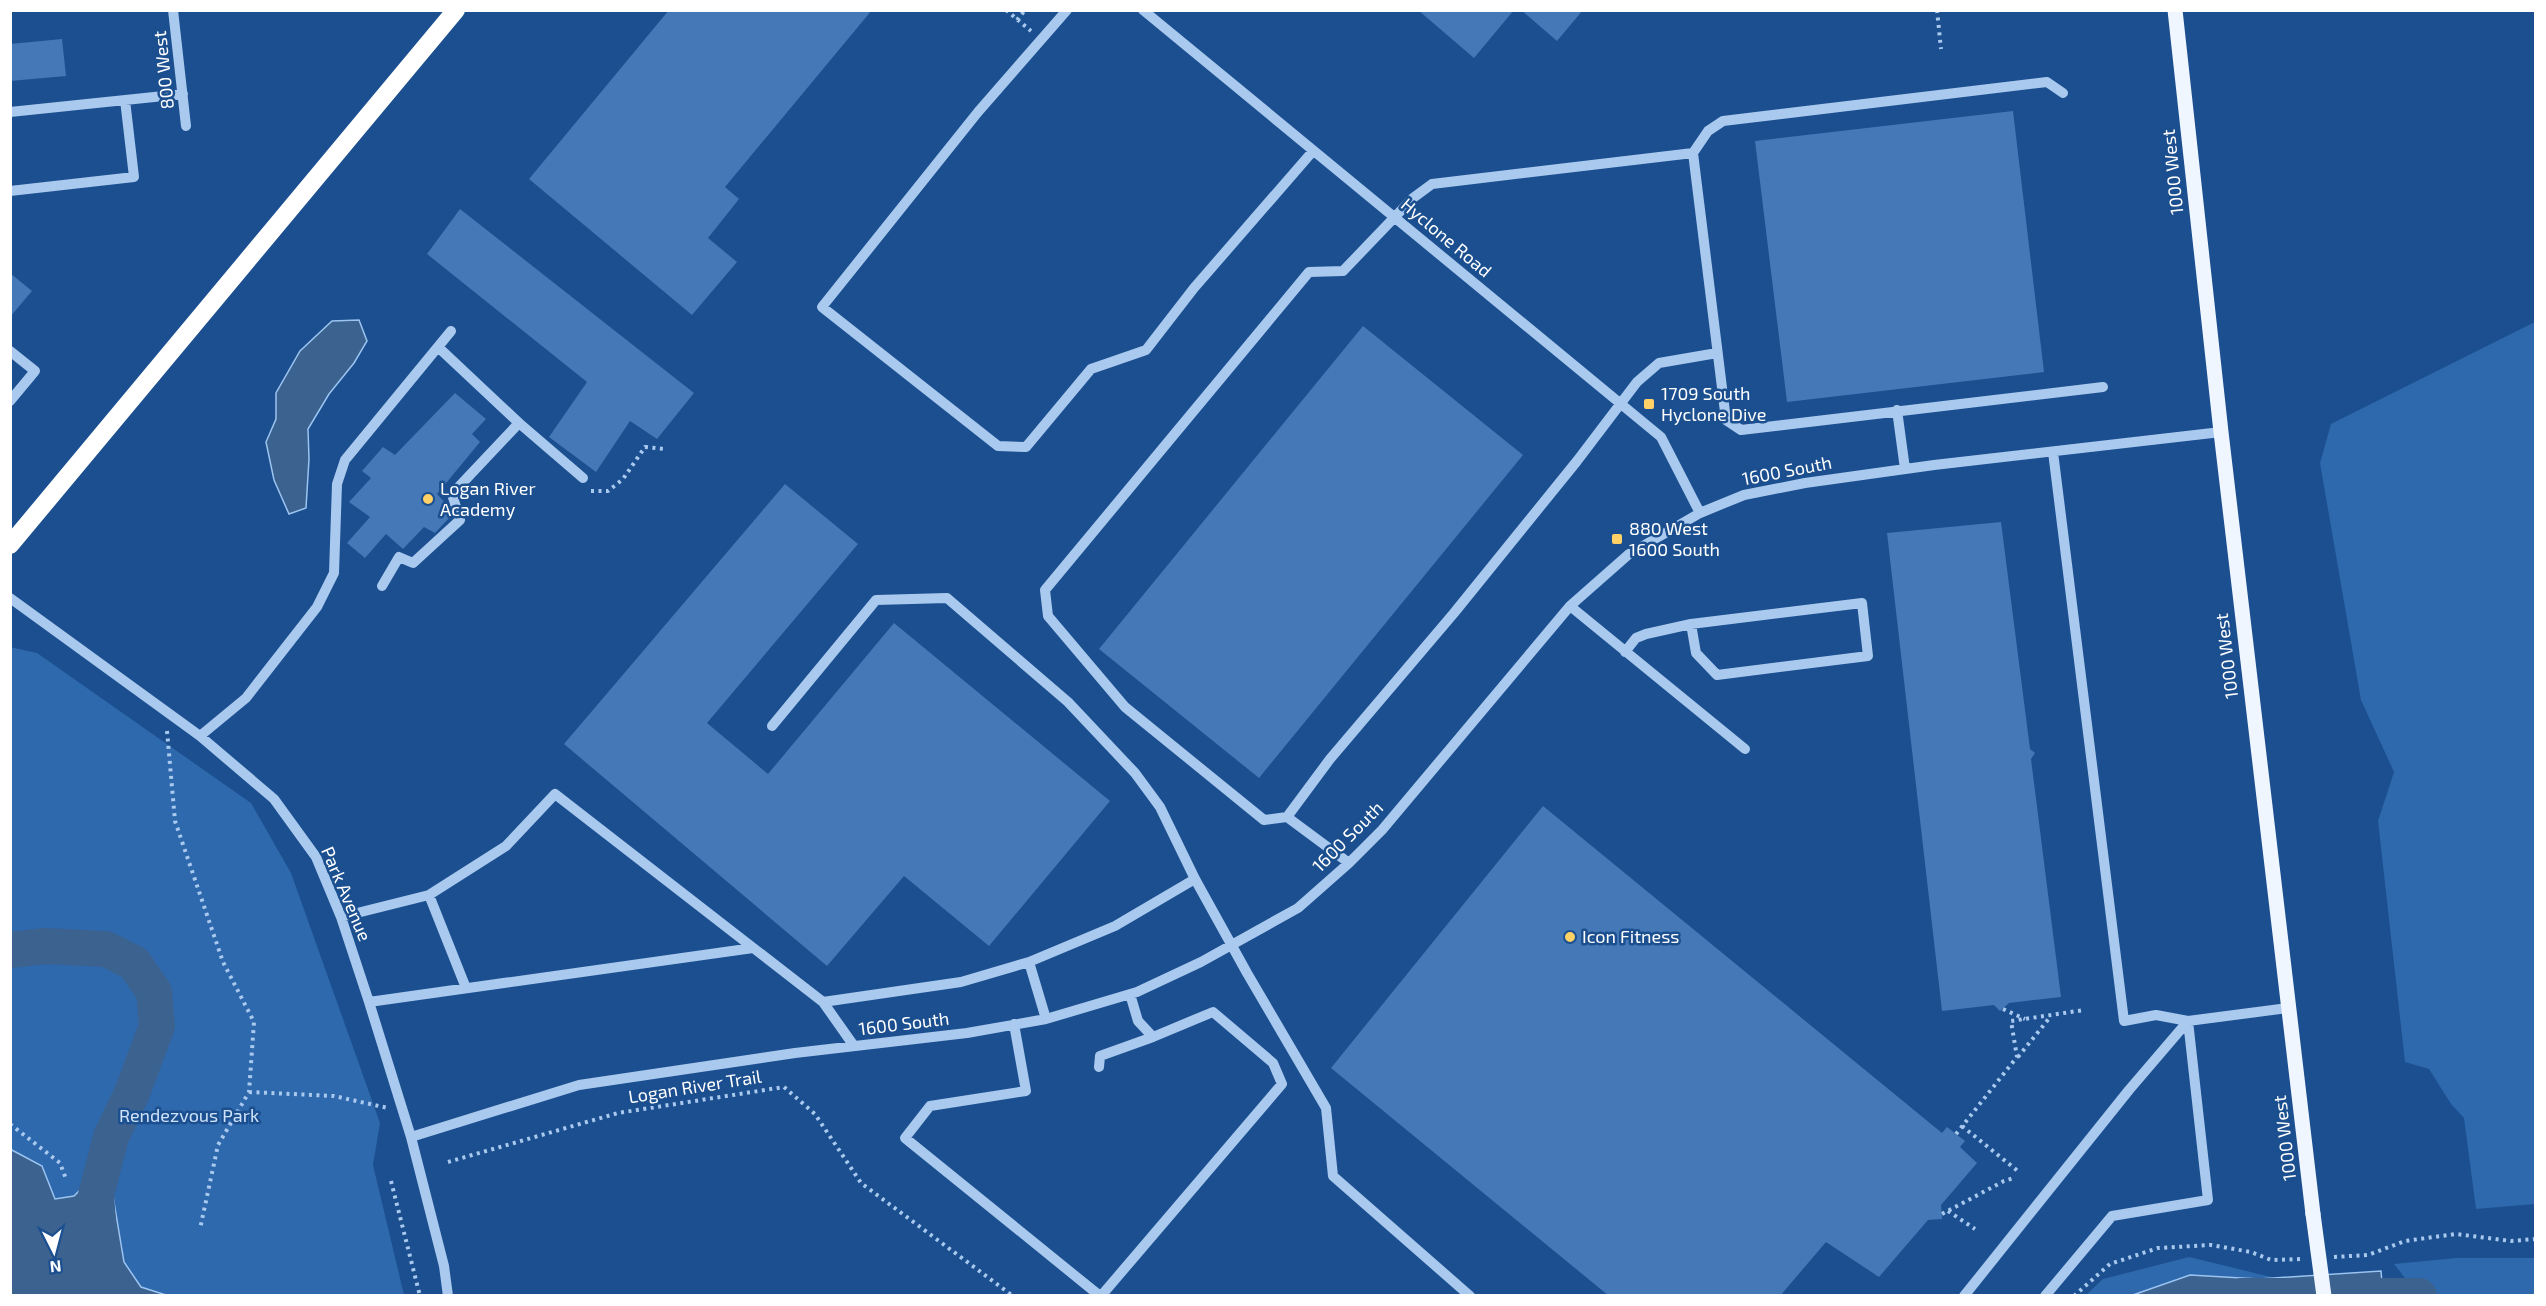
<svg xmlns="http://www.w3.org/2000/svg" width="2546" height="1306" font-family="'Exo 2',sans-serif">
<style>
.green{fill:#2e69ad}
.water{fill:#3c6290;stroke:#9cc4f0;stroke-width:1.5}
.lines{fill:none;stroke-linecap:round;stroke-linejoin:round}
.river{stroke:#3c6290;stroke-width:36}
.building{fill:#4478b7}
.path{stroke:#a9c9ee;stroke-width:4;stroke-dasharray:3 4.5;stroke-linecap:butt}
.minor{stroke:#a9c9ee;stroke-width:10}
.major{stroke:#f0f6ff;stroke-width:15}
.highway{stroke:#fff;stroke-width:18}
.major-bridge{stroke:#f0f6ff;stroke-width:15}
.poi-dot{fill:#ffd166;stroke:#1b4f8f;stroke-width:2}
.labels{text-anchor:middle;stroke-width:5;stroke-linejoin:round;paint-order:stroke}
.street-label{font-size:18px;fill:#fff;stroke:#1b4f8f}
.poi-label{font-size:18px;fill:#fff;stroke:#1b4f8f;text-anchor:start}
.park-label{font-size:18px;fill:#cfe3fa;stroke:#1b4f8f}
</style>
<rect width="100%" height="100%" fill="#1b4f8f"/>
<path class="green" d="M2535,322V1204L2476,1209L2464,1118L2451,1104L2429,1069L2405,1062L2378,821L2394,772L2361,700L2320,463L2331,424Z
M10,647L37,653L251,803L291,873L380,1123L373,1165L404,1295H11Z
M2189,1257L2271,1277L2274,1295L2085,1296L2103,1279Z
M2456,1258H2535V1295H2418L2394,1264Z"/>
<path class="water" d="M359,320L367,341L354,363L329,394L308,429L309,459L306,508L289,514L274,480L266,442L276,419V393L300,351L332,321Z
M10,1149L42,1166L55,1199L74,1196L89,1181L112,1190L124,1262L141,1287L166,1295H11Z
M2381,1271L2383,1295L2130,1296L2190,1275L2259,1279Z"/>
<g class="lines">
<path class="river" d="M10,950L45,946L106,949L134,963L154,992L157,1026L132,1093L111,1137L96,1195L99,1235
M2242,1296H2419"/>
</g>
<path class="building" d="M669,10H872L725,187L739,199L708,238L737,262L692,315L529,179Z
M1418,10H1514L1474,58Z
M1521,10H1583L1557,41Z
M62,39L66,76L10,81V44Z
M2013,111L2044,372L1787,402L1755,141Z
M460,209L694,393L657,439L630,421L596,472L549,437L587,382L427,254Z
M10,273L32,291L10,317Z
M1363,326L1523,455L1259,778L1099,649Z
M455,393L486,419L472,434L480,442L437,494L447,505L451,516L435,533L424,527L403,549L386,534L365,558L347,543L370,517L349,502L371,478L362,471L383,447L395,455Z
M785,484L858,544L707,723L768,774L894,623L1110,801L989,946L904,876L827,966L564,744Z
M2001,522L2030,749L2035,753L2031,759L2061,997L2009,1003L2000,1011L1994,1005L1942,1011L1887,533Z
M1543,806L1942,1133L1947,1127L1965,1141L1960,1147L1977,1163L1941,1205L1942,1219L1928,1220L1879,1277L1826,1242L1780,1296H1609L1331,1068Z"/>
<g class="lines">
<path class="path" d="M1006,10L1031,31
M1937,10L1941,49
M1017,20L1025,10
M591,491H608L623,479L645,447L664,449
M167,731L175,821L223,962L254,1022L249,1092L218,1145L200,1229
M2003,1009L2025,1019
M2018,1057L2051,1016
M249,1092L334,1096L388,1108
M10,1124L60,1163L66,1179
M1962,1126L2019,1172
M1956,1134L2017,1057L2011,1021L2084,1010
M448,1162L618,1113L784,1087L815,1114L861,1183L1013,1296
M391,1181L420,1296
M1948,1211L1975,1229
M1942,1214L2004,1181L2014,1178
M2334,1257L2368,1255L2405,1241L2456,1234L2511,1241L2536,1239
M2074,1296L2110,1264L2158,1248L2211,1245L2251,1252L2271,1260L2303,1259"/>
<path class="minor" d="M173,10L186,126
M1067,10L978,112L822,307L998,446L1026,447L1091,369L1146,350L1194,288L1313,151
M1143,10L1661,437L1700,513
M10,112L183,94
M1693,153L1726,420L1741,430L2103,387
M10,191L134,177L125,100
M10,351L35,371L10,401
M1897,410L1905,469
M519,423L583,478
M2053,452L2124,1021L2156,1015L2188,1021L2288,1008
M382,586L399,557L413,563L460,520L452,494L519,423L438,347
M10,598L200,736L274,799L316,857L341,917L369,1002L411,1137L444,1266L448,1296
M1570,606L1745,749
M1625,652L1636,638L1646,634L1691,624L1862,603L1868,656L1717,675L1696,653L1691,624
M772,726L876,600L947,598L1068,702L1135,773L1160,807L1195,879L1247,973L1326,1108L1333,1176L1470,1296
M200,736L246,698L317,607L334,573L337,484L345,460L451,331
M1287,817L1330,759L1454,613L1577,461L1637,382L1659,363L1717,353
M1349,863L1287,817L1264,820L1125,707L1048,616L1045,590L1309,272L1343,271L1413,198L1432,184L1693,153L1708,131L1723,121L2047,82L2063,93
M429,895L466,988
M341,917L429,895L506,846L555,794L823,1002L854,1046
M1029,962L1046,1019
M369,1002L753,948
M823,1002L961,982L1029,962L1115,926L1195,879
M1014,1024L1026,1091L930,1106L905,1138L1100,1296
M1099,1067L1100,1056L1153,1037
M411,1137L579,1085L795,1053L967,1033L1046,1019L1137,992L1201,962L1298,908L1349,863L1382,830L1570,606L1629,554L1700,513L1744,495L1805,483L1934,465L2221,432
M1101,1296L1282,1084L1273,1063L1213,1012L1153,1037L1138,1021L1130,994
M1964,1296L2129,1090L2188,1021
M2045,1296L2112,1216L2208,1200L2188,1021"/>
<path class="major" d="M2175,10L2221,432L2313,1214"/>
<path class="highway" d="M10,545L456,10"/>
<path class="major-bridge" d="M2313,1214L2324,1296"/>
</g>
<g class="poi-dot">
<rect x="1643" y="398" width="12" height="12" rx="3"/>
<circle cx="428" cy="499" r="6"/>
<rect x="1611" y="533" width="12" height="12" rx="3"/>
<circle cx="1570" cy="937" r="6"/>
</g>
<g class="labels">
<g class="street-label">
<text transform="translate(164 70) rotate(-96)" y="6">800 West</text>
<text transform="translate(2173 172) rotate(-96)" y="6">1000 West</text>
<text transform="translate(1446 238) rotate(40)" y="6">Hyclone Road</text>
<text transform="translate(1787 471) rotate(-11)" y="6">1600 South</text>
<text transform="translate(2227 656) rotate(-97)" y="6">1000 West</text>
<text transform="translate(1348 837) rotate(-45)" y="6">1600 South</text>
<text transform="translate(346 894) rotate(67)" y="6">Park Avenue</text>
<text transform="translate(904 1024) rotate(-7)" y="6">1600 South</text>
<text transform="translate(695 1087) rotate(-9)" y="6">Logan River Trail</text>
<text transform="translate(2285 1138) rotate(-97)" y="6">1000 West</text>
</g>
<g class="poi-label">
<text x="1661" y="400">1709 South<tspan x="1661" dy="21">Hyclone Dive</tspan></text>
<text x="440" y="495">Logan River<tspan x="440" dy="21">Academy</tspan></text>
<text x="1629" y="535">880 West<tspan x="1629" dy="21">1600 South</tspan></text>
<text x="1582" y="943">Icon Fitness</text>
</g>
<g class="park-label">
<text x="189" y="1122">Rendezvous Park</text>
</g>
</g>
<rect width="2546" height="1306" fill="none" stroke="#ffffff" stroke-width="24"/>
<g transform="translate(54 1252) rotate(174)" stroke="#1b4f8f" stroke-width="4.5" paint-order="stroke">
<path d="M0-4.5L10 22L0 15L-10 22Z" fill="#ffffff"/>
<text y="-9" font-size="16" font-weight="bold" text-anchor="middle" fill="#ffffff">N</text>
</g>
</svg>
